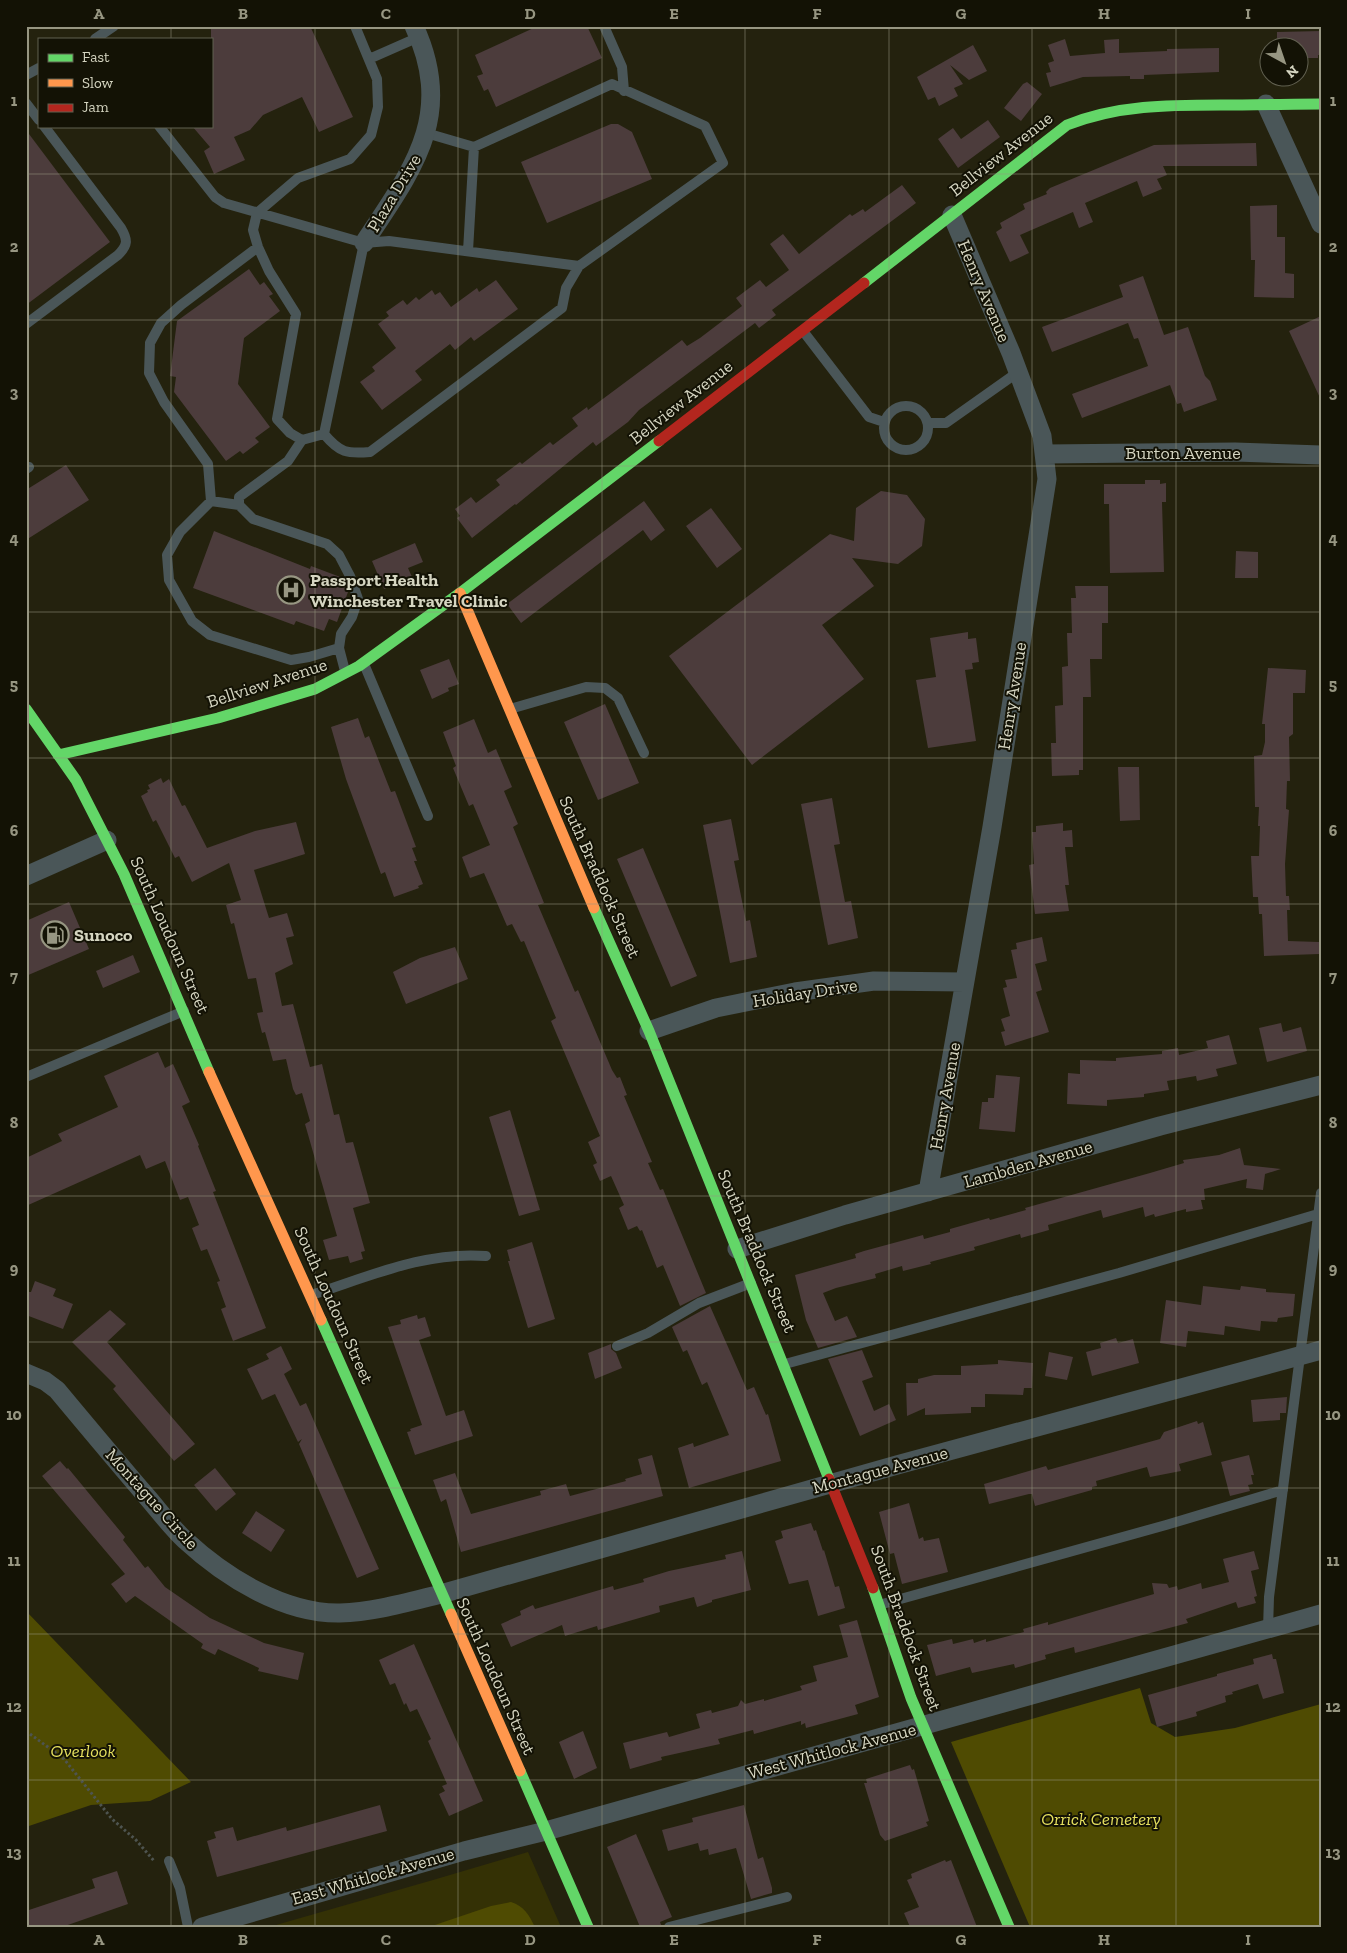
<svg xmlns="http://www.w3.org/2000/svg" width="1347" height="1953" font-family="'Zilla Slab',serif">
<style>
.built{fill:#343105}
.green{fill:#4f4b02}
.building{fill:#4c3c3c}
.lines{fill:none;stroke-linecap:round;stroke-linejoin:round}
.path{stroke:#4e5450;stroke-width:3;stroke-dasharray:2.5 2.5;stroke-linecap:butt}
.lane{stroke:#4a5658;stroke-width:10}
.street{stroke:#4a5658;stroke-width:19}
.fast{stroke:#63d668;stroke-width:11}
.slow{stroke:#ff974d;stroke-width:11}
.jam{stroke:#b3261e;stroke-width:11}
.grid{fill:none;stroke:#979682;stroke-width:1;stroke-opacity:0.55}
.labels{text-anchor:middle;stroke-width:4;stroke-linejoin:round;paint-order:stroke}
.street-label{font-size:18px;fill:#d5d5c1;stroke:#131205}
.poi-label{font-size:18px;font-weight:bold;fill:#d5d5c1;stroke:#131205;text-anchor:start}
.park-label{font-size:18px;font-style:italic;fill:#e6e05f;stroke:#131205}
.neatline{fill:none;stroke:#979682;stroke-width:2}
.grid-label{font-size:16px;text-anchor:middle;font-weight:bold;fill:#979682}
</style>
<rect width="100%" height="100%" fill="#24220e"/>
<path class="built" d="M528,1852L561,1927H269L433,1880Z"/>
<path class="green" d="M26,1611L191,1782L150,1801L91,1805L26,1827Z
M1140,1688L1151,1723L1175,1737L1235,1728L1321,1704V1927H1030L951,1742Z
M511,1902C524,1906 529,1915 535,1927H429L491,1906Z"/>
<path class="building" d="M211,26H310L353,117L319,132L302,97L263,115L250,130L234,137L245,160L214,174L204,151L210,147L192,126H211Z
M538,26H587L602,58L496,107L488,89L484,91L477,76L483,74L475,55Z
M1321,31V55H1318V58H1300V48H1277V32Z
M1065,39L1070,56L1105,53L1104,40L1119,39V53L1167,51V49L1219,48V72L1144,75V79H1130V76L1083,77L1050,87L1046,73L1051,72L1048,63L1054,61L1048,45Z
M973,45L987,71L969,80L950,65L963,84L954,88L958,96L939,106L935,97L928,100L917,77Z
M1027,82L1042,94L1021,121L1004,108L1023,84Z
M988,120L1000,137L958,168L938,139L953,128L961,139Z
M611,124H618L632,132L652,179L547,223L521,162Z
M26,130L110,242L26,305Z
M1256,143L1257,166H1163L1167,175L1157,179L1162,189L1143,197L1137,181L1085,203L1093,222L1079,228L1073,212L1020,235L1029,253L1010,262L996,232L1002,228L1000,223L1025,209L1023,204L1047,194L1046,192L1050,188L1154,145Z
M902,185L916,203L772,310L776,315L759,328L755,323L639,410L628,422L596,446L593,442L516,505L515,504L472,538L457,518L460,516L455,509L471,497L476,503L500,485L496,480L520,462L522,464L550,442L553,445L578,426L572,418L587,407L588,410L682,340L687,346L700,338L742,306L736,298L760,280L766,287L789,270L770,244L783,234L799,254L850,214L852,216L863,209L865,212Z
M1277,205V237H1285V273L1294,274V298L1254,297L1255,260H1251L1250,206Z
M249,269L260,285L264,282L273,294L269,296L280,311L244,338L238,384L270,427L255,438L259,442L243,454L240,451L226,461L174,392L176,377L170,376L177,321Z
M1143,276L1164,335L1188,327L1205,376L1210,381L1217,400L1184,412L1181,403L1177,404L1170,385L1082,418L1072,394L1148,366L1138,338L1134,339L1128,323L1052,352L1042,327L1123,297L1119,285Z
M496,280L518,309L474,341L471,337L455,350L450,344L415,371L422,380L382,410L360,382L375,371L372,367L396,348L378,324L389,316L386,312L403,300L407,305L416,297L419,300L432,290L435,295L440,292L451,307L477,288L479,292Z
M1321,316V400L1289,331Z
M66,465L89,500L26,540V490Z
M1145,480H1160V484L1166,483V502H1162L1164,572L1110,573L1109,504H1104V484H1145Z
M881,491L907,495L925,519L922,546L898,564L852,558L874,586L822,625L864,679L752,765L669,656L830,534L854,541L856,508Z
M644,501L665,530L651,541L643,530L521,623L507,604Z
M711,508L742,549L717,568L686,526Z
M214,531L310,569L311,566L343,578L341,585L347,587L348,592L337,622L329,619L324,631L296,621L294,625L193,588Z
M415,543L423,562L408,568L412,577L384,589L372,561Z
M1236,551L1258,552V578H1235Z
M1075,586H1108V623H1102V659H1090L1091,697H1083V770H1079V775L1052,776L1051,743H1056L1055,706L1063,705L1062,667L1068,666L1067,633H1072L1071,598H1076Z
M968,632V639L976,638L979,662L972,663L973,669L965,670L976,741L928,748L916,680L936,677L930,638Z
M449,659L459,684L448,688L449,691L432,699L420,670Z
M1268,668L1306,670L1305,693H1293V734L1289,737L1290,781H1287L1286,809L1289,810L1285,864L1286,896H1289L1290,910H1287L1288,941L1319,942V954L1264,956L1262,914H1259L1258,897H1253L1251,856H1259L1260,826H1258L1259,807H1255L1254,756L1262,755L1265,742V724H1262Z
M605,704L639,783L598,800L564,722Z
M358,718L365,738L369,736L391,792L395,791L416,847L412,848L417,861H414L423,884L418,886L419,888L394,897L385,872L381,874L346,779L331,727Z
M474,719L488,753L496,749L512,787L504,791L518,824L513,827L544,903L538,905L575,992L578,990L612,1070L617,1078L620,1077L627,1095L624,1096L652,1162L648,1163L660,1190L663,1189L706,1293L680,1306L663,1265L657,1268L642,1230L640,1231L637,1226L628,1230L619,1208L624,1205L611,1176L600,1181L593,1165L597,1163L588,1142L600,1136L551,1021L556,1018L524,941L521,942L512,924L507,926L484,873L470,878L462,857L490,845L473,804L469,806L453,768L456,766L443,732Z
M1118,767H1139L1140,820L1120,821Z
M161,778L163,783L169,779L182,806L185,805L207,848L255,831L296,822L305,854L254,870L269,918L287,913L294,936L286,938L293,964L275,973L282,1006L293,1004L310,1067L322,1064L334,1115L339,1114L346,1143L353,1142L370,1203L353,1208L365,1251L361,1252L363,1259L350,1263L348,1256L329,1260L323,1240L337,1236L305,1124L310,1121L302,1093L296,1095L293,1089L286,1059L273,1061L265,1032L262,1033L257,1013L263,1012L256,978L248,979L234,923L231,924L226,905L241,900L229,863L192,882L179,856L175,858L156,820L153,822L141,796L148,792L147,790L150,789L148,785Z
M832,798L840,844L834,845L845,902L851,901L858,938L828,945L801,804Z
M731,819L739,860L734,861L746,921L750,920L757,957L730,963L703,825Z
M1063,823V831L1072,830L1073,847H1065L1069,885H1065L1069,911L1035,914L1029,865L1034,864L1032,832H1036V826Z
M643,848L697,976L671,987L617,859Z
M69,902L89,949L26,976V921Z
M1042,937L1047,961L1035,964L1042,990L1036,992L1049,1032L1005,1046L1001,1032L1005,1031L1001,1019L1010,1016L1003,988L1007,987L1005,980L1017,978L1011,950L1017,949L1016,943Z
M455,947L468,979L406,1004L393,972L420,958Z
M133,955L140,972L103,988L96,971Z
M1281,1023L1283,1032L1301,1027L1307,1051L1267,1062L1259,1028Z
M1229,1035L1237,1064L1216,1069L1218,1076L1197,1081L1196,1076L1167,1081L1169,1090L1144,1094V1097L1107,1100V1106L1067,1104L1068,1073L1080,1074V1060L1116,1061V1058L1162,1054V1051L1178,1048L1179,1055L1208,1048L1206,1041Z
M158,1052L165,1068L173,1064L190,1102L182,1106L199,1145L198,1146L216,1191L213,1192L266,1328L233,1341L221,1309L226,1307L217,1282L220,1281L207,1249L201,1251L192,1228L199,1225L188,1197L180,1200L165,1161L146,1169L140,1155L26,1206V1158L62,1141L58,1134L118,1107L104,1076Z
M996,1075L1020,1077L1015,1132L979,1129L982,1102H988V1098H994Z
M510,1110L540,1210L519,1216L489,1117Z
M1240,1148L1244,1165L1281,1169L1265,1174L1263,1190L1246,1188L1247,1179L1204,1189L1205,1200H1201L1203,1209L1186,1212V1209L1155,1217L1154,1214L1145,1217L1143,1207L1103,1218L1101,1210L1048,1225L1049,1230L1021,1238L1020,1234L974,1247L975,1250L930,1262L931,1264L903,1271L902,1266L875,1274L876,1278L836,1288L823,1293L835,1321L847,1316L857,1337L818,1348L806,1320L795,1275L856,1258L855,1254L864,1251L923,1235L924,1239L950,1232V1229L989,1218L990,1220L1026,1210L1025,1208L1150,1173L1184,1163L1183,1160L1219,1155Z
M532,1242L555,1319L528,1328L508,1261H510L507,1250Z
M35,1281L56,1289L53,1296L73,1304L63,1329L26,1315V1292H31Z
M1203,1286L1240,1290L1241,1286L1266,1289V1292L1295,1294L1293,1316L1278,1318L1277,1322L1261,1321L1260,1331L1225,1326L1224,1335L1188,1331L1186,1347L1160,1343L1166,1300L1201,1305Z
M710,1306L747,1390L754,1387L766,1415L768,1414L781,1461L689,1488L678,1448L693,1443L694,1447L729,1435L707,1382L702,1385L687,1350L683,1352L672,1327Z
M110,1310L126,1324L107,1342L195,1444L174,1461L113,1389L116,1386L72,1342Z
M417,1315L418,1319L425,1317L431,1336L419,1340L446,1416L464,1410L473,1436L415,1455L407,1432L411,1431L410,1429L422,1425L388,1327L401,1324L400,1320Z
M1116,1338L1118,1343L1133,1339L1139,1363L1092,1376L1086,1352L1101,1348L1100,1343Z
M611,1344V1349L616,1353L622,1368L595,1379L588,1353Z
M281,1346L292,1369L284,1374L300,1406L306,1403L379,1569L357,1578L299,1444L302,1439L298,1442L275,1394L262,1400L247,1369L269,1359L266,1354Z
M862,1350L873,1377L862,1381L874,1411L889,1404L896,1420L860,1436L828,1359Z
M1049,1352L1073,1357L1067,1380L1045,1376Z
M998,1360L1033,1363L1032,1388H1024L1023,1395L985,1394V1407H971V1413L925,1415V1408L907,1416L906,1383H918V1379L934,1375H961V1366L998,1364Z
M1287,1397L1286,1413H1280V1420L1253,1422L1251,1400Z
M1197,1421L1198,1424L1203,1422L1212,1455L1179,1464L1181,1471L1150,1477L1147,1467L1096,1481L1097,1486L1092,1487V1490L1035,1506L1032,1494H1029L989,1504L984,1484L1046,1466L1048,1470L1160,1439L1164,1432Z
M652,1455L663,1496L461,1552L446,1499L441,1502L433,1480L455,1473L471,1514L541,1495L540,1491L566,1484L570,1496L626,1481L625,1479L642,1474L638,1459Z
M1249,1455L1254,1475H1251L1253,1484L1248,1485L1250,1491L1230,1496L1221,1462Z
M60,1461L67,1469L68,1468L125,1537L123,1540L145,1568L148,1566L165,1587L210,1618L264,1643L304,1653L298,1680L258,1671L259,1668L218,1649L215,1655L201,1648L203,1644L135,1596L126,1603L111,1584L125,1574L42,1476Z
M215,1468L236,1494L216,1511L194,1485Z
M909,1503L919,1539L923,1537L924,1541L939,1538L948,1572L902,1584L894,1553L890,1554L879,1512Z
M256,1511L285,1530L271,1552L242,1533Z
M811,1523L814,1531L816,1530L823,1551L824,1550L835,1587L839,1586L845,1608L818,1616L808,1580L789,1584L775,1541L783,1538L781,1531Z
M742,1551L751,1590L712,1600V1602L697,1607L694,1597L659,1606L660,1612L598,1630L597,1626L565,1636L562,1625L511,1647L501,1624L521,1615L520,1611L533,1605L535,1609L613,1586L614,1590L644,1582L643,1579L669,1571L726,1559L725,1555Z
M1254,1551L1259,1569L1251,1571L1257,1596L1254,1597L1256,1603L1238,1608L1236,1602L1186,1619L1188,1623L1075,1653L1074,1647L1045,1655L1046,1659L1015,1668L1014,1664L972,1673L970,1667L936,1676L927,1645L952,1639L953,1644L973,1639L974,1643L986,1639V1642L1024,1632L1023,1629L1048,1622V1625L1154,1594L1152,1583L1167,1584L1169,1588L1177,1586L1178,1590L1201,1583L1202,1589L1229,1582L1223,1559Z
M857,1620L879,1697L855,1705L858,1714L806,1728L805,1723L801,1725V1721L754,1734L753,1730L718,1739L720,1744L661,1757L662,1760L630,1769L623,1743L667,1732L669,1737L700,1728L696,1714L711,1710L712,1713L738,1706L741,1700L745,1704L764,1699V1701L802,1690L800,1686L817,1681L813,1666L848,1657L839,1625Z
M414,1644L483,1801L449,1816L439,1794L445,1791L442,1786L447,1784L428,1741L431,1739L417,1709L410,1712L406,1703L404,1705L395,1683L390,1685L379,1660Z
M1272,1654L1273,1659H1276L1284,1693L1263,1699L1258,1684L1232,1692L1233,1694L1225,1696L1226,1702L1196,1712L1197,1716L1157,1727L1148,1695L1217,1676V1674L1254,1664L1253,1659Z
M583,1731L597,1768L574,1779L559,1742Z
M910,1765L912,1770L914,1769L929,1821L926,1822L928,1826L885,1841L880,1835L864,1783H867L866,1779Z
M380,1805L387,1831L217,1877L207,1841L216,1838L214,1832L233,1827L237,1841L286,1827L287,1831Z
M744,1805L758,1859L763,1857L772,1888V1893L751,1899L736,1848L709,1855L708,1849L700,1851L698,1843L668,1851L662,1830L693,1822L692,1818Z
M636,1834L672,1917L660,1922L662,1927H640L607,1847Z
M945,1860L946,1862L951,1860L977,1927H910L904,1913L919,1907L907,1880L912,1878L911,1874Z
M117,1871L128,1904L62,1927H26V1911L95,1888L92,1879Z"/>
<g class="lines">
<path class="path" d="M26,1731L64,1759L112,1819L136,1840L155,1862"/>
<path class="lane" d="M604,26L622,67L624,91
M95,39L114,26
M369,59L419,37
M26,75L39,68
M26,103L39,120
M159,126L215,197L224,203L364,243L389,241L579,266L723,163L705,126L612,84L474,147L426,133
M364,243L324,434C340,453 347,454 370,452L562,308L566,288L579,266
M468,251L474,147
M26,324L118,255C128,245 128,240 121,228L44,126
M803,331L869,417L884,422
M884 428a22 22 0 1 1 44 0a22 22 0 1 1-44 0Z
M928,423H946L1018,372
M324,434L302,440L290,433L277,419L296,314L269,271L258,247L253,230L257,213L298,178L350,159L371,135L378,107L377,79L355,26
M302,440L288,461L239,497V505L253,519L327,544L339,555L350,576L358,599L352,617L341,634L339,648L345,671
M26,469L29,467
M211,501L180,532L167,555L169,580L192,621L210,635L291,660L309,657L339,648
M239,505L211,501L208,464L164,402L149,373L150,343L161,323L181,305L258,247
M364,664L428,816
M510,709L586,687L605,688L618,698L644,753
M26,1077L184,1011
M311,1295C368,1277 425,1251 486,1256
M617,1346L648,1333L699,1303L751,1283
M785,1364L1119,1273L1318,1214
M879,1605L1166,1525L1283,1490
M1268,1629L1269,1597L1321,1193
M169,1861L180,1888L188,1927
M669,1927L787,1897"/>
<path class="street" d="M1266,104L1321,224
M364,243C412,170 456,116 414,26
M1046,454L1235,452L1321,455
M26,876L107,840
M649,1031L716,1008L795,992L874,981L965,982
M928,1192L992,827L1047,479L1042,436L1011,353L952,215
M737,1249L845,1215L1160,1126L1321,1085
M26,1373L45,1381L57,1390C87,1426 117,1462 148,1498C160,1512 172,1528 185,1540C225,1577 284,1614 340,1613C374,1612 408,1602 441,1594L897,1465L1321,1350
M202,1927L464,1851L546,1831L1321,1614"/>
<path class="fast" d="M864,283L1067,125C1117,105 1169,105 1221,105C1255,105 1288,104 1321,104
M26,709L76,780L124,874L209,1072
M58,755L218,718L315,689L359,666L460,593L659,441
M594,908L649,1031L829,1479
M321,1320L451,1614
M873,1588L911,1698L1009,1927
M520,1771L588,1927"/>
<path class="slow" d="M460,593L594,908
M209,1072L321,1320
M451,1614L520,1771"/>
<path class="jam" d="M659,441L864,283
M829,1479L873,1588"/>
</g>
<path class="grid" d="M171,26V39M315,26V1927M458,26V1927M602,26V1927M745,26V1927M889,26V1927M1032,26V1927M1176,26V1927M171,126V1927M26,174H1321M26,320H1321M26,466H1321M26,612H1321M26,758H1321M26,904H1321M26,1050H1321M26,1196H1321M26,1342H1321M26,1488H1321M26,1634H1321M26,1780H1321"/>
<defs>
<g id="hospital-ring" transform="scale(1.4375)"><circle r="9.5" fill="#131205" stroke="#979682" stroke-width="1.5"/><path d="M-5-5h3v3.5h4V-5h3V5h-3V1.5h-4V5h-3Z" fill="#979682"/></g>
<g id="fuel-ring" transform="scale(1.4375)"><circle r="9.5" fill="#131205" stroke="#979682" stroke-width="1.5"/><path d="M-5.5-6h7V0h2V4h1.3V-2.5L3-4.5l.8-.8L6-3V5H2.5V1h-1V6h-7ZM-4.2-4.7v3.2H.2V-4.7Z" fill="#979682"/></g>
</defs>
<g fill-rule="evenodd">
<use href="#hospital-ring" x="291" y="590"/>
<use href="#fuel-ring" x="55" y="935"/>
</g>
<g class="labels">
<g class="street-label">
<text transform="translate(1001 154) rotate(-38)" y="6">Bellview Avenue</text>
<text transform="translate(394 193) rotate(-59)" y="6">Plaza Drive</text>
<text transform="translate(984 291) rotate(67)" y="6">Henry Avenue</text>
<text transform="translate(681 402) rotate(-38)" y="6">Bellview Avenue</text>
<text x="1183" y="459">Burton Avenue</text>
<text transform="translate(267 683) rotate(-18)" y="6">Bellview Avenue</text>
<text transform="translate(1012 696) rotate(-81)" y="6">Henry Avenue</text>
<text transform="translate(600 877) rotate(66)" y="6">South Braddock Street</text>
<text transform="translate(170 935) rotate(66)" y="6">South Loudoun Street</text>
<text transform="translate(805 993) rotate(-9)" y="6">Holiday Drive</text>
<text transform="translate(945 1096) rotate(-80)" y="6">Henry Avenue</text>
<text transform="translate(1028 1164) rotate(-16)" y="6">Lambden Avenue</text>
<text transform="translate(757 1251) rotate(67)" y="6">South Braddock Street</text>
<text transform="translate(334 1305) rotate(66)" y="6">South Loudoun Street</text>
<text transform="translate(880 1470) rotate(-15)" y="6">Montague Avenue</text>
<text transform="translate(152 1499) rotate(48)" y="6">Montague Circle</text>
<text transform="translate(906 1628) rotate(70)" y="6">South Braddock Street</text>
<text transform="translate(496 1676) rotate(66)" y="6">South Loudoun Street</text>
<text transform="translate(832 1751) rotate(-15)" y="6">West Whitlock Avenue</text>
<text transform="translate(373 1876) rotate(-16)" y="6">East Whitlock Avenue</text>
</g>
<g class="poi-label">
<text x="310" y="586">Passport Health<tspan x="310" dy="21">Winchester Travel Clinic</tspan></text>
<text x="74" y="941">Sunoco</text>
</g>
<g class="park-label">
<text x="83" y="1757">Overlook</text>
<text x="1101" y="1825">Orrick Cemetery</text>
</g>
</g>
<rect width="1347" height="1953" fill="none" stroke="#131205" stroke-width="55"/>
<rect x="38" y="38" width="175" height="90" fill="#131205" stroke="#616050"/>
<rect x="48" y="54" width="25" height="8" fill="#63d668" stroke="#616050"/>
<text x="82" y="62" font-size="15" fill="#d5d5c1">Fast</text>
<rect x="48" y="79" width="25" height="8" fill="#ff974d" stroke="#616050"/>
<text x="82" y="88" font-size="15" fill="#d5d5c1">Slow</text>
<rect x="48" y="104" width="25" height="8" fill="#b3261e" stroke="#616050"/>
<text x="82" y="112" font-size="15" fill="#d5d5c1">Jam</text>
<g transform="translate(1284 62) rotate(140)"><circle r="24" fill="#131205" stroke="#616050"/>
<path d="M0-4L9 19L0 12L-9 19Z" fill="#979682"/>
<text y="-8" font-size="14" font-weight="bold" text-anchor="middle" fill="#d5d5c1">N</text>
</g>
<rect x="28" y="28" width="1292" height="1898" class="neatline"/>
<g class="grid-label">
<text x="99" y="19">A</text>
<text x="243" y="19">B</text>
<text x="386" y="19">C</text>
<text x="530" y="19">D</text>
<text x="674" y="19">E</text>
<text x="817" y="19">F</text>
<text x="961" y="19">G</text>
<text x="1104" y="19">H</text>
<text x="1248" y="19">I</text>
<text x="14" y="106">1</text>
<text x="1333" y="106">1</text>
<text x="14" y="252">2</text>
<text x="1333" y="252">2</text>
<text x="14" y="398">3</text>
<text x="1333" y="398">3</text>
<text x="14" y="544">4</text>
<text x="1333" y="544">4</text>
<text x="14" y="690">5</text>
<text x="1333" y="690">5</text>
<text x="14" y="836">6</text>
<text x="1333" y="836">6</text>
<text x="14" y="982">7</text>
<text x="1333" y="982">7</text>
<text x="14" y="1128">8</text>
<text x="1333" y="1128">8</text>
<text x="14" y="1274">9</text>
<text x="1333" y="1274">9</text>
<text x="14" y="1420">10</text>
<text x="1333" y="1420">10</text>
<text x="14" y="1566">11</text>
<text x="1333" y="1566">11</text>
<text x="14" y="1712">12</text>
<text x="1333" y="1712">12</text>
<text x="14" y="1858">13</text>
<text x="1333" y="1858">13</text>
<text x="99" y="1945">A</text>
<text x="243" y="1945">B</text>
<text x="386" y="1945">C</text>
<text x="530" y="1945">D</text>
<text x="674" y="1945">E</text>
<text x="817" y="1945">F</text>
<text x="961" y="1945">G</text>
<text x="1104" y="1945">H</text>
<text x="1248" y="1945">I</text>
</g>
</svg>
